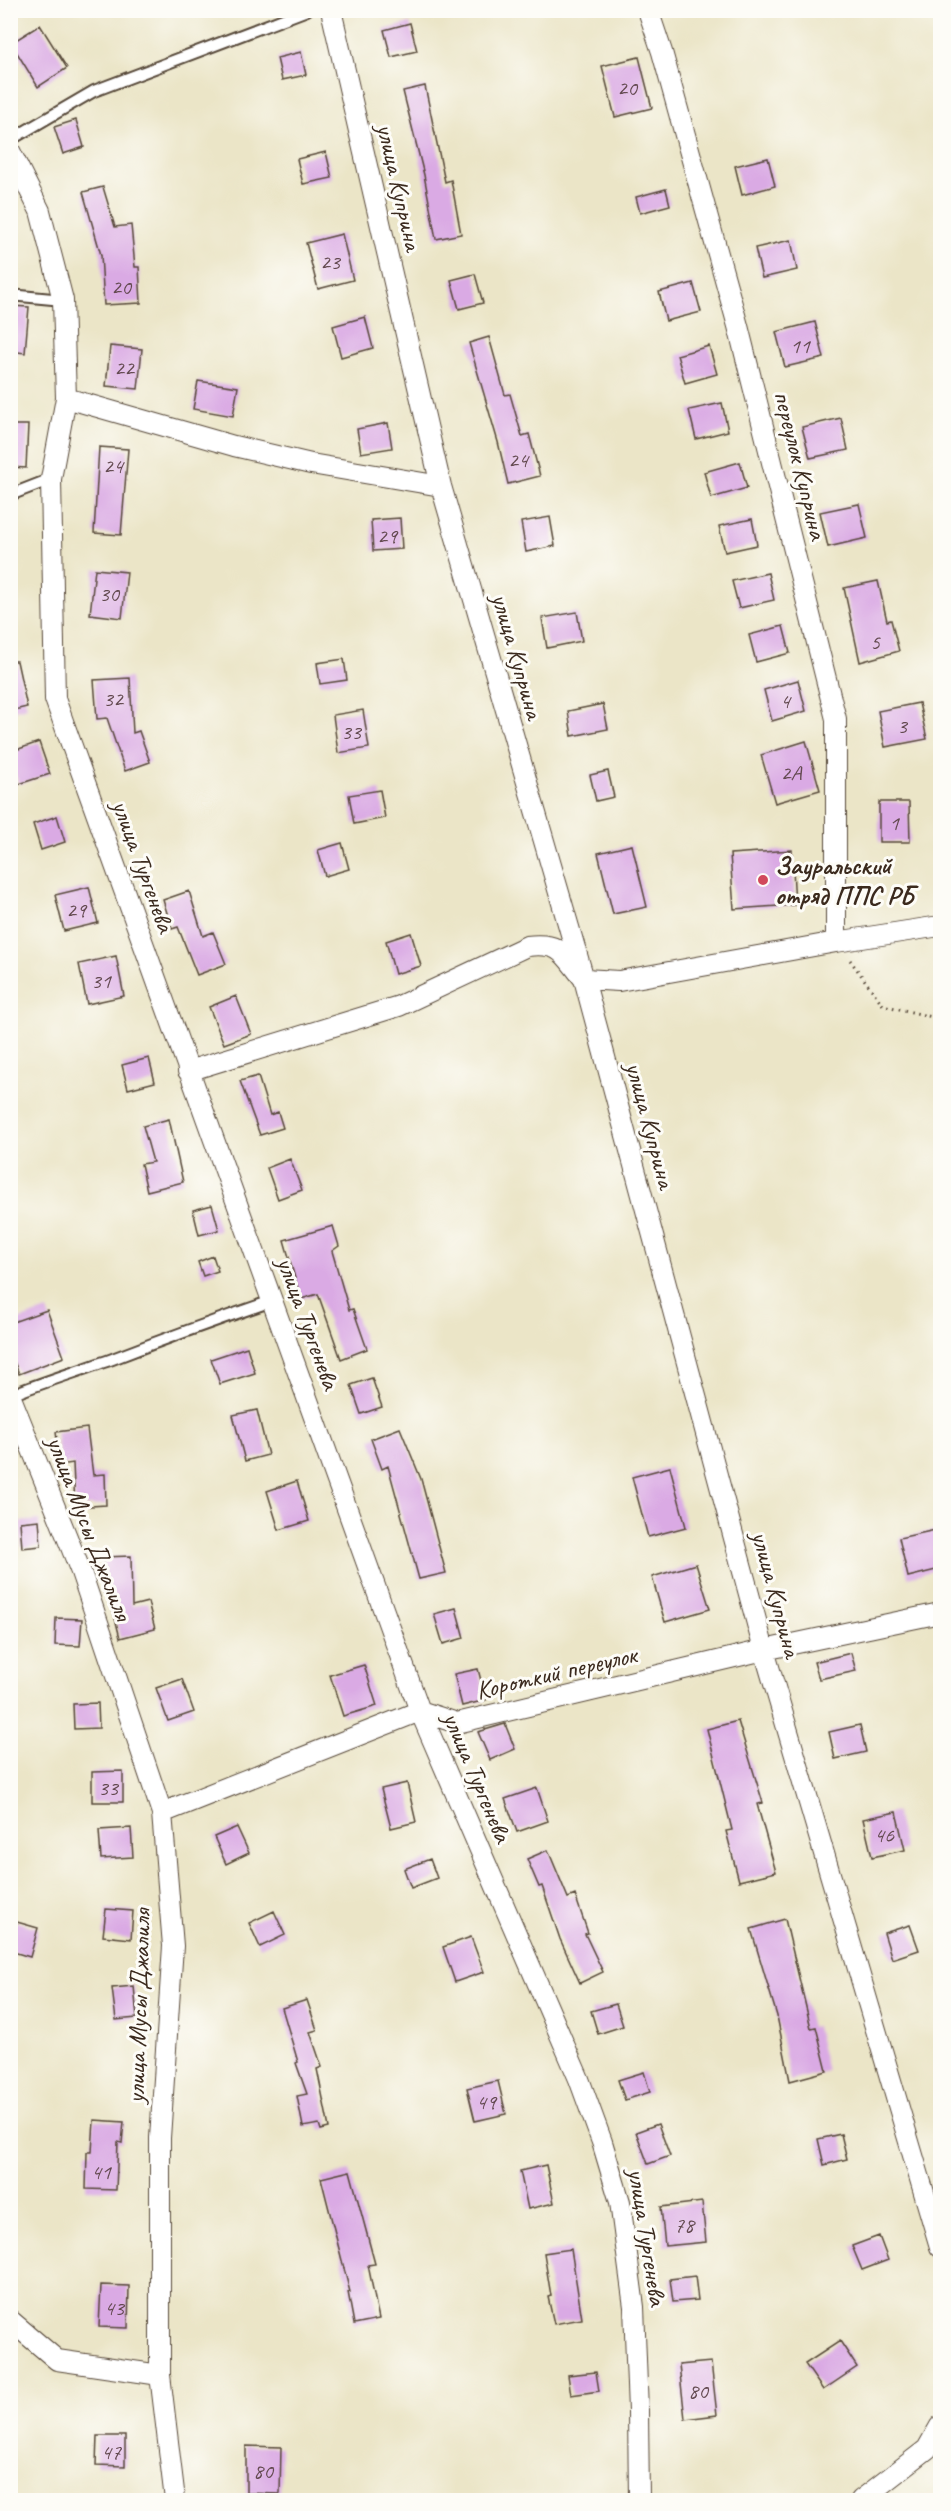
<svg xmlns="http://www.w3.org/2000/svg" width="951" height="2511" font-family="Caveat,sans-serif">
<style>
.building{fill:#daaae4}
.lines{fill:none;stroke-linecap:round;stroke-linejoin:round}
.lane-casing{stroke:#554637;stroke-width:14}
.street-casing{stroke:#554637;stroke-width:22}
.path{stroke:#554637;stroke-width:3;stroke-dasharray:1.5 4.5;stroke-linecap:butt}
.lane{stroke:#fff;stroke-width:10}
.street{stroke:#fff;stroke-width:20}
.poi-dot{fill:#d1495b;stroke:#fdfcf7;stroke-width:2}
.labels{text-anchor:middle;stroke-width:6;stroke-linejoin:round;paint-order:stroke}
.number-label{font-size:22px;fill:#634a50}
.street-label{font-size:26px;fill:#3b2a1e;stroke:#fdfcf7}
.poi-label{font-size:26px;font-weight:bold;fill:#3b2a1e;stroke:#fdfcf7;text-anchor:start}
</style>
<rect width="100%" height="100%" fill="#fdfcf7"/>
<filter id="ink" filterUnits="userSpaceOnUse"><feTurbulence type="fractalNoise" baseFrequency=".0167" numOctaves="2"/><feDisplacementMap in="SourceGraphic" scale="12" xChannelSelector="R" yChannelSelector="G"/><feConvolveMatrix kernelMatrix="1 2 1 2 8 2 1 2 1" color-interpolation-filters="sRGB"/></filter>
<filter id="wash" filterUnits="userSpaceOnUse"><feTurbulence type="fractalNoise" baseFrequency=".008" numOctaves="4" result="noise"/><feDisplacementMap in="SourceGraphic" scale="24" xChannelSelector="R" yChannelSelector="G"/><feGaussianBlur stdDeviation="1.35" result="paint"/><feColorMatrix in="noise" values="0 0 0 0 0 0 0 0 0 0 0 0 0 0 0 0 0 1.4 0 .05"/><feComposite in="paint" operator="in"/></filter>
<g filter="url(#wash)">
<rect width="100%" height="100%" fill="#ebe5c7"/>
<g id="blocks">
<path class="building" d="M410,23L417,51L391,57L384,30Z
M40,25L67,68L38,87L11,43Z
M301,52L306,75L282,80L277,58Z
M639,57L652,108L615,117L602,66Z
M425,86L445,182L451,180L461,234L436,239L424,175L403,91Z
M76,120L84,147L63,154L54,127Z
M326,152L332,178L303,184L297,159Z
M768,158L775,186L742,195L735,166Z
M103,187L115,227L131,225L135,267H139L141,303L104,305L101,255L83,192Z
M666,189L670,205L640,213L636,197Z
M342,234L353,280L318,289L306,243Z
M791,240L797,270L762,278L755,248Z
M475,274L483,303L459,309L451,280Z
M693,283L701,312L666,321L659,292Z
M10,306L29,307L25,353L10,351Z
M365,317L373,348L341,357L333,326Z
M815,322L824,358L785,367L776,332Z
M489,337L505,395L510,394L522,436L529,434L540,476L508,484L498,442L469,343Z
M110,346L142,349L138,389L106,386Z
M709,346L717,374L685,383L677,355Z
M198,381L238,387L233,416L193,409Z
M722,403L728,431L696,439L689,410Z
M841,418L848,450L810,458L802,427Z
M388,423L392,448L361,453L357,429Z
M11,425H28L26,468L10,467Z
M99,447L128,449L121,535L94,533Z
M740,462L747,488L711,498L704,472Z
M859,504L867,538L828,547L820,512Z
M550,517L555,546L526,552L521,522Z
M400,518L402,549L373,551L371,520Z
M752,519L757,545L725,552L719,526Z
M95,569L127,572L122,618L90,614Z
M768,573L774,600L739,608L732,581Z
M878,581L887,621L891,620L899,651L860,662L844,588Z
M577,612L582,641L547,648L542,618Z
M783,626L790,653L756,662L749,635Z
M344,659L347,680L320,684L317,663Z
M10,661H17L27,707L10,711Z
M130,678L133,733L139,731L150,762L125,771L107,718L97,719L94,680Z
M798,680L806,711L772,721L764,690Z
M919,703L927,739L885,747L878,711Z
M603,704L608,729L572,736L568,711Z
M363,710L369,748L338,753L333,715Z
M806,741L820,790L775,803L761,755Z
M39,742L50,774L19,784L10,760V752Z
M608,771L614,797L596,801L590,775Z
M380,790L385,818L354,824L349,795Z
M879,802H909L910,842H879Z
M57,816L65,842L41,850L33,824Z
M342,843L349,869L325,876L318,850Z
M632,845L647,907L613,914L598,853Z
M792,850L795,905L734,909L730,854Z
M89,887L98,923L64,931L55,895Z
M189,891L203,936L213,932L226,964L197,975L178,927L172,929L163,900Z
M411,933L421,966L395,974L386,941Z
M116,956L124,996L87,1004L79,964Z
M236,996L251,1034L224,1044L209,1007Z
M149,1058L155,1082L128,1089L122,1065Z
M258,1076L270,1115L278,1112L283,1128L260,1135L240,1081Z
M169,1119L183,1182L147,1191L141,1164L153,1162L143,1126Z
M290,1159L302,1190L278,1199L267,1168Z
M212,1205L219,1230L199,1235L193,1210Z
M333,1226L339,1246L332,1251L349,1310L353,1309L367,1349L341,1359L318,1294L301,1299L284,1240Z
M213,1256L218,1271L203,1276L198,1262Z
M47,1310L64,1357L19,1374L10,1351V1323Z
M247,1347L255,1373L220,1384L211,1359Z
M372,1378L382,1407L361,1414L351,1385Z
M257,1410L268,1455L245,1461L233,1415Z
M87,1428L93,1475L105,1474L106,1505L75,1507L73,1463L60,1465L56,1432Z
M400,1428L421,1479L446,1573L419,1579L388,1466L382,1469L371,1439Z
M670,1467L686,1527L648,1537L632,1477Z
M297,1481L309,1521L279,1530L267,1491Z
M39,1520L41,1546L22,1548L20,1522Z
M940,1529V1569L908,1577L899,1538Z
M131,1556L132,1606L148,1602L155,1629L120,1638L109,1594H104L103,1557Z
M696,1564L710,1609L665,1622L652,1577Z
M456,1608L464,1638L443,1644L434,1614Z
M56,1618L82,1619L80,1646L55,1645Z
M851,1653L856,1671L819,1679L814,1662Z
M364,1665L377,1706L343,1716L330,1675Z
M478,1669L486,1700L462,1706L454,1674Z
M182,1679L194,1712L168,1721L156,1688Z
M98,1703L99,1728L74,1729L73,1704Z
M738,1721L763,1803L757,1804L776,1872L739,1881L726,1831L732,1830L707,1729Z
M505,1724L515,1749L490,1760L478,1732Z
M860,1725L866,1752L835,1759L829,1732Z
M123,1771V1802H92V1772Z
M407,1783L416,1822L391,1828L381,1789Z
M537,1788L548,1821L517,1832L505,1799Z
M896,1812L905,1850L872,1857L863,1819Z
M237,1827L249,1853L226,1864L214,1837Z
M131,1828L133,1857L101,1859L99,1830Z
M548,1850L568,1898L575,1895L588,1933L585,1934L603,1972L580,1983L560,1939L542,1886L539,1887L527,1859Z
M430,1859L437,1878L411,1888L404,1869Z
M106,1909L133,1911L131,1939L103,1936Z
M274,1911L285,1935L260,1947L249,1923Z
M785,1919L811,2028L816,2027L827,2071L790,2081L777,2016L751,1929Z
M10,1920L38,1928L30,1957L10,1951Z
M910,1925L919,1950L892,1959L884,1933Z
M471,1937L484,1972L455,1982L443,1947Z
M134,1986L137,2018L116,2020L112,1988Z
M307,2000L317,2030L310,2032L322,2067L317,2069L329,2128L321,2130L319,2124L303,2127L297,2096L307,2094L296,2063L298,2062L282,2008Z
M616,2004L623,2026L598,2034L591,2011Z
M644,2072L650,2092L625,2100L618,2080Z
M498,2081L506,2114L475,2121L467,2088Z
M94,2120L124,2122L122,2143L118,2142L116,2190L86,2189L87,2152H92Z
M658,2124L670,2156L648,2164L636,2132Z
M841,2134L847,2159L824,2165L818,2139Z
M546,2165L554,2203L528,2209L520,2171Z
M350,2171L375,2264L368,2265L379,2319L354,2324L348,2292H350L321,2178Z
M702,2202L706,2242L665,2246L661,2207Z
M879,2236L888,2260L862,2270L852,2246Z
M571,2249L582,2319L554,2324L548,2297L551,2296L544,2253Z
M695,2276L698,2300L673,2302L670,2279Z
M101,2285L129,2286L128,2328L99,2327Z
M840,2341L857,2367L823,2390L805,2364Z
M711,2362L717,2415L685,2419L679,2365Z
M596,2372L599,2391L571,2395L568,2375Z
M97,2436H125V2466L96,2465Z
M246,2446L281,2447L280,2494L246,2493Z"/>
</g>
</g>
<g filter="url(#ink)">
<use href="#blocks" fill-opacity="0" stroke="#554637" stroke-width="1.5"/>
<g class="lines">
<g class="lane-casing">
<path id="lane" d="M10,140L94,91L307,10
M10,295L63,300
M10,495L51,479
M11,1395C45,1381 80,1371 115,1358C167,1338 219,1319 272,1301"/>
</g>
<g class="street-casing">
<path id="street" d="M331,10L441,486L584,979L764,1650L940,2247
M648,10L662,52L738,326L836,719V942
M10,151L40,211L63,300L66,398L51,479L55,699L420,1711L579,2079L602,2142L620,2202L634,2307L638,2411L639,2500
M66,398L234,446L311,464L441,486
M188,1071L399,1006L527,946C562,942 563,954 584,979L619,981L836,942L940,926
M10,1395L81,1572L162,1813L173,1946L160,2138V2375L175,2500
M162,1813L420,1711L457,1723L764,1650L940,1613
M10,2320L57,2360L160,2375
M861,2500L927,2449L940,2426"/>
</g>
<path class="path" d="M850,960L883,1005L940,1019"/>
<use href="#lane" class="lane"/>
<use href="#street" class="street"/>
</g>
</g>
<circle class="poi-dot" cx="763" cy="880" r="6"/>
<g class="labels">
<g class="number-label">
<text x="627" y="95">20</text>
<text x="330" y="269">23</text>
<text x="121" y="294">20</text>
<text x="800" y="353">11</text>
<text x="124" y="375">22</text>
<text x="518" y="467">24</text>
<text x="113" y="473">24</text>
<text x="387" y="543">29</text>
<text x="109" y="601">30</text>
<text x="875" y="649">5</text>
<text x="113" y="706">32</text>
<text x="785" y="708">4</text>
<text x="902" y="733">3</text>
<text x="351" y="739">33</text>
<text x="791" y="780">2А</text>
<text x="894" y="830">1</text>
<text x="76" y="917">29</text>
<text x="101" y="988">31</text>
<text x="108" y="1795">33</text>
<text x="884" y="1842">46</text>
<text x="486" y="2109">49</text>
<text x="101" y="2179">41</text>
<text x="684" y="2232">78</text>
<text x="114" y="2315">43</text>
<text x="698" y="2398">80</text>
<text x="111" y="2459">47</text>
<text x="263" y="2478">80</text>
</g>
<g class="street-label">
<text transform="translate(400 187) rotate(77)" y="9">улица Куприна</text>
<text transform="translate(801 465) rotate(76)" y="9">переулок Куприна</text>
<text transform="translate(518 656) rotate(74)" y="9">улица Куприна</text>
<text transform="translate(144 866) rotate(70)" y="9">улица Тургенева</text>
<text transform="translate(651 1125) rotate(75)" y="9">улица Куприна</text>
<text transform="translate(309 1323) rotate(70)" y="9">улица Тургенева</text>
<text transform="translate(90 1528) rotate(69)" y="9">улица Мусы Джалиля</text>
<text transform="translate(777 1594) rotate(75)" y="9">улица Куприна</text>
<text transform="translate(556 1672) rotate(-13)" y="9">Короткий переулок</text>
<text transform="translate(478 1777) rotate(67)" y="9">улица Тургенева</text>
<text transform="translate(138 2006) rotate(-88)" y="9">улица Мусы Джалиля</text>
<text transform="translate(648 2237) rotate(81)" y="9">улица Тургенева</text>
</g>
<g class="poi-label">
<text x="775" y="874">Зауральский<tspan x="775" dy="30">отряд ППС РБ</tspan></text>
</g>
</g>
<rect width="951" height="2511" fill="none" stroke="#fdfcf7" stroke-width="36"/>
</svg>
